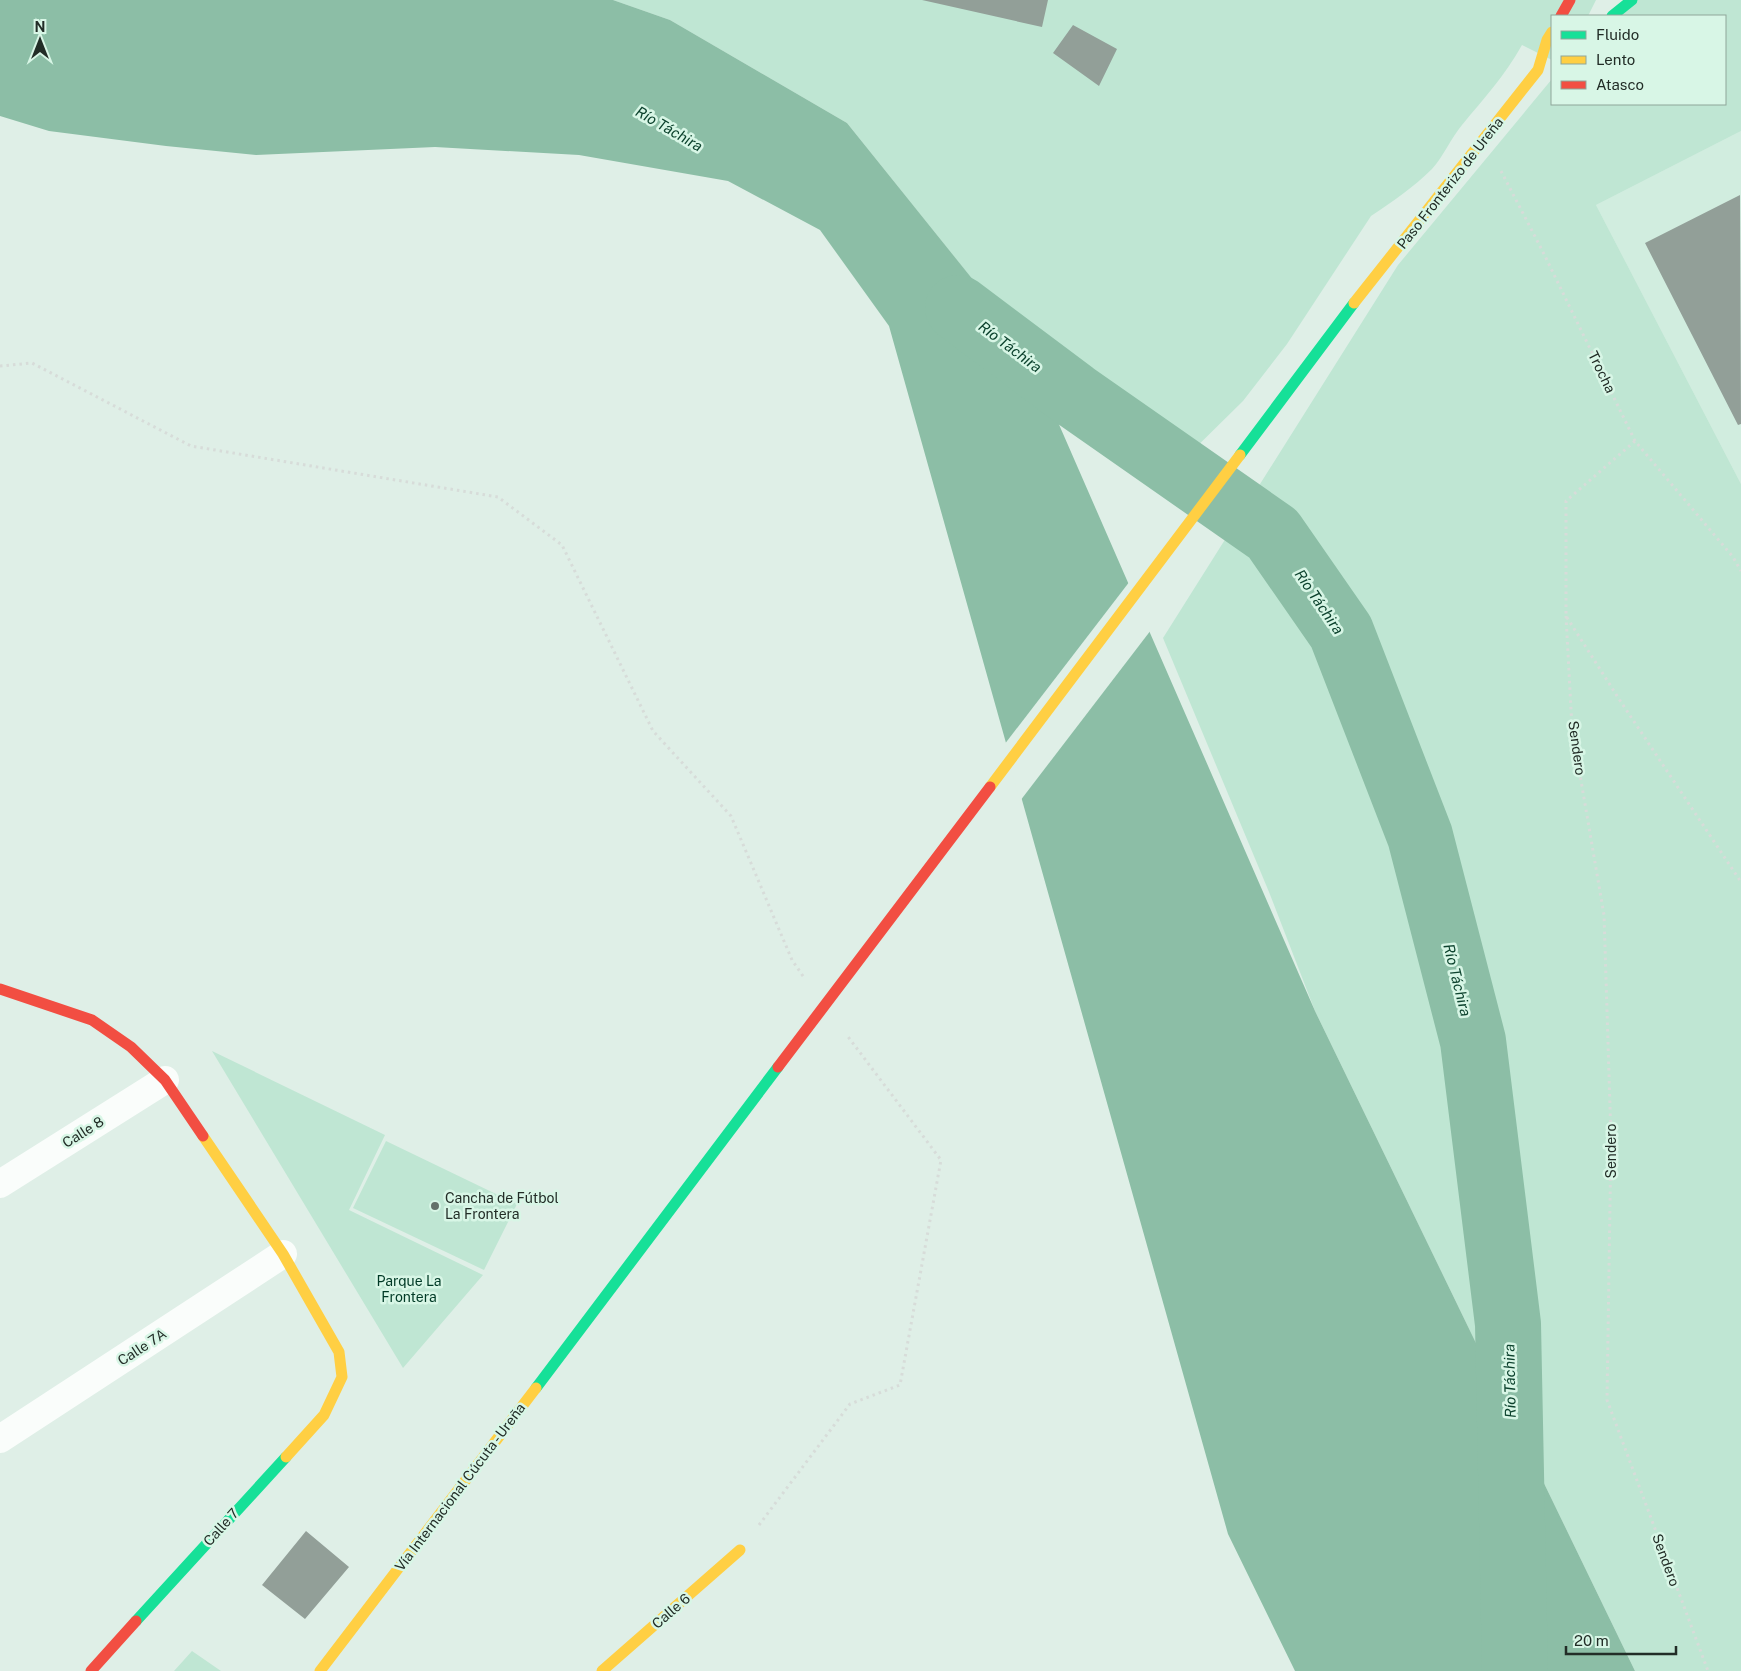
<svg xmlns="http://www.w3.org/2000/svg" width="1741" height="1671" font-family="'Public Sans',sans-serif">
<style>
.built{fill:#d1eddf}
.green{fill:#bfe6d3}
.water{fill:#8cbea6}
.pier{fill:#dfefe7}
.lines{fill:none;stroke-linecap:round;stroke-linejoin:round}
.river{stroke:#8cbea6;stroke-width:66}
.building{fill:#929f98}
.path{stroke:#d7dcd9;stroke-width:3;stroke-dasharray:2.5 4;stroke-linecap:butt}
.street{stroke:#fafdfb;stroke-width:28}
.fast{stroke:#16e098;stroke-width:11}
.slow{stroke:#ffcf43;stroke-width:11}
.jam{stroke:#f24e42;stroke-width:11}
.poi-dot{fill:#64716a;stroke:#d8f6e6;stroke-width:2}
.labels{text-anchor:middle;stroke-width:5;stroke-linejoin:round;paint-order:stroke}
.street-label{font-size:14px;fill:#222d27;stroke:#d8f6e6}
.poi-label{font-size:14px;fill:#222d27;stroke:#d8f6e6;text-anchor:start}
.park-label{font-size:14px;fill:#003a26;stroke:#d8f6e6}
.water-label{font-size:15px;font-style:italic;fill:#0d432e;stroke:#d8f6e6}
</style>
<rect width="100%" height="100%" fill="#dfefe7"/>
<path class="built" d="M1741,131V484L1596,205Z"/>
<path class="green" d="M613,0H1596L1588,16H1552V60L1522,45C1504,77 1485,97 1462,125C1451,138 1443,157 1432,169C1414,187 1392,202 1371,216L1287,344L1243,401L1177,466L1132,461L1101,425L1058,386L847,123L670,20Z
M1638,0H1741V131L1596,205L1741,484V1671H1635L1315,1011L1269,892L1163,638L1398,265L1552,79V104H1725V16H1619Z
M212,1051L385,1135L349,1210L483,1275L403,1368Z
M386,1141L517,1204L484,1270L353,1208Z
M192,1651L221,1671H174Z"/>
<path class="water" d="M0,0H613L670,20L847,123L1023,342L1315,1011L1635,1671H1295L1228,1534L889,326L820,230L728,181L579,155L435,147L256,155L166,146L49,131L0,116Z"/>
<path class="pier" d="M1130,581L1151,630L1020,801L1004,745Z"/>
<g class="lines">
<path class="river" d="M958,308L1074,395L1273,534L1341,632L1420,836L1473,1041L1508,1324L1515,1671"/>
</g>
<path class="building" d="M922,0H1048L1042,27Z
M1073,25L1117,49L1099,86L1053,53Z
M1740,195L1741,424L1738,425L1645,243Z
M306,1531L349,1567L305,1619L262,1585Z"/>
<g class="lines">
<path class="path" d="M1501,171L1542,250L1635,441L1733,557L1741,571
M0,366L32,363L191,446L498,497L562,545L653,731L731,816L792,960L805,979
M1635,441L1566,501V616L1619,699L1741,882
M1566,616L1572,728L1604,915L1611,1139L1607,1400L1708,1671
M759,1525L850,1404L900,1385L941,1160L846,1034"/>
<path class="street" d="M0,1184L165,1080
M0,1439L283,1254"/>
<path class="fast" d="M1612,16L1632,0
M1240,455L1354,303
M536,1388L778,1067
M136,1621L286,1457"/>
<path class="slow" d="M1354,303L1538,70L1547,40L1552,32
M990,787L1240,455
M203,1136L283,1254L339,1352L342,1377L324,1415L286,1457
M320,1671L536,1388
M602,1671L740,1550"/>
<path class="jam" d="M1561,16L1570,0
M0,989L92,1020L131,1047L165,1080L203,1136
M778,1067L990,787
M91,1671L136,1621"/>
</g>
<circle class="poi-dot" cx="435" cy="1206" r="5"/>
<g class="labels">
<g class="street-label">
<text transform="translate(1450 183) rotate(-52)" y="5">Paso Fronterizo de Ureña</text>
<text transform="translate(1602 372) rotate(64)" y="5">Trocha</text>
<text transform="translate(1577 748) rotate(82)" y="5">Sendero</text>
<text transform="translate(83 1132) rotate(-32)" y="5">Calle 8</text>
<text transform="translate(1611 1151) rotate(-90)" y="5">Sendero</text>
<text transform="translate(142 1347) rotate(-33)" y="5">Calle 7A</text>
<text transform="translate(460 1487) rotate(-53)" y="5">Vía Internacional Cúcuta - Ureña</text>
<text transform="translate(221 1527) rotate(-48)" y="5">Calle 7</text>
<text transform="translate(1666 1560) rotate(70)" y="5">Sendero</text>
<text transform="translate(671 1611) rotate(-41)" y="5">Calle 6</text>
</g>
<g class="poi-label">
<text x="445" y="1203">Cancha de Fútbol<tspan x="445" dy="16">La Frontera</tspan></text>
</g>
<g class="park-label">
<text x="409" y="1286">Parque La<tspan x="409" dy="16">Frontera</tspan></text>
</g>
<g class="water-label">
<text transform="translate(669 129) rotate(30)" y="5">Río Táchira</text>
<text transform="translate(1010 347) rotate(37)" y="5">Río Táchira</text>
<text transform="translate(1319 602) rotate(56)" y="5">Río Táchira</text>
<text transform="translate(1457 980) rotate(76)" y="5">Río Táchira</text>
<text transform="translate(1510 1381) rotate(-91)" y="5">Río Táchira</text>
</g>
</g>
<rect x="1551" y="15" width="175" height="90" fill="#d8f6e6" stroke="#8fa69a"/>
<rect x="1561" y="31" width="25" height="8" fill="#16e098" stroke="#8fa69a"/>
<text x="1596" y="40" font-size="15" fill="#222d27">Fluido</text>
<rect x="1561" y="56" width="25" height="8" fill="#ffcf43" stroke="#8fa69a"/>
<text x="1596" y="65" font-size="15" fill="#222d27">Lento</text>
<rect x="1561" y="81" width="25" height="8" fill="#f24e42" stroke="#8fa69a"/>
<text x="1596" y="90" font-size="15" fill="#222d27">Atasco</text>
<g transform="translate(40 40)" stroke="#d8f6e6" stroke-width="4" paint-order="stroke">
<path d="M0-4L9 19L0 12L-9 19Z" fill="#222d27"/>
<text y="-8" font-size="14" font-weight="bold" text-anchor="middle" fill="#222d27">N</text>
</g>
<path d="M1566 1646v8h110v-8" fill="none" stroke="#222d27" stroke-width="2.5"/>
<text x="1574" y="1646" font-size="15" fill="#222d27" stroke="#d8f6e6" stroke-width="4" paint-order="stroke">20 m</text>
</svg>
